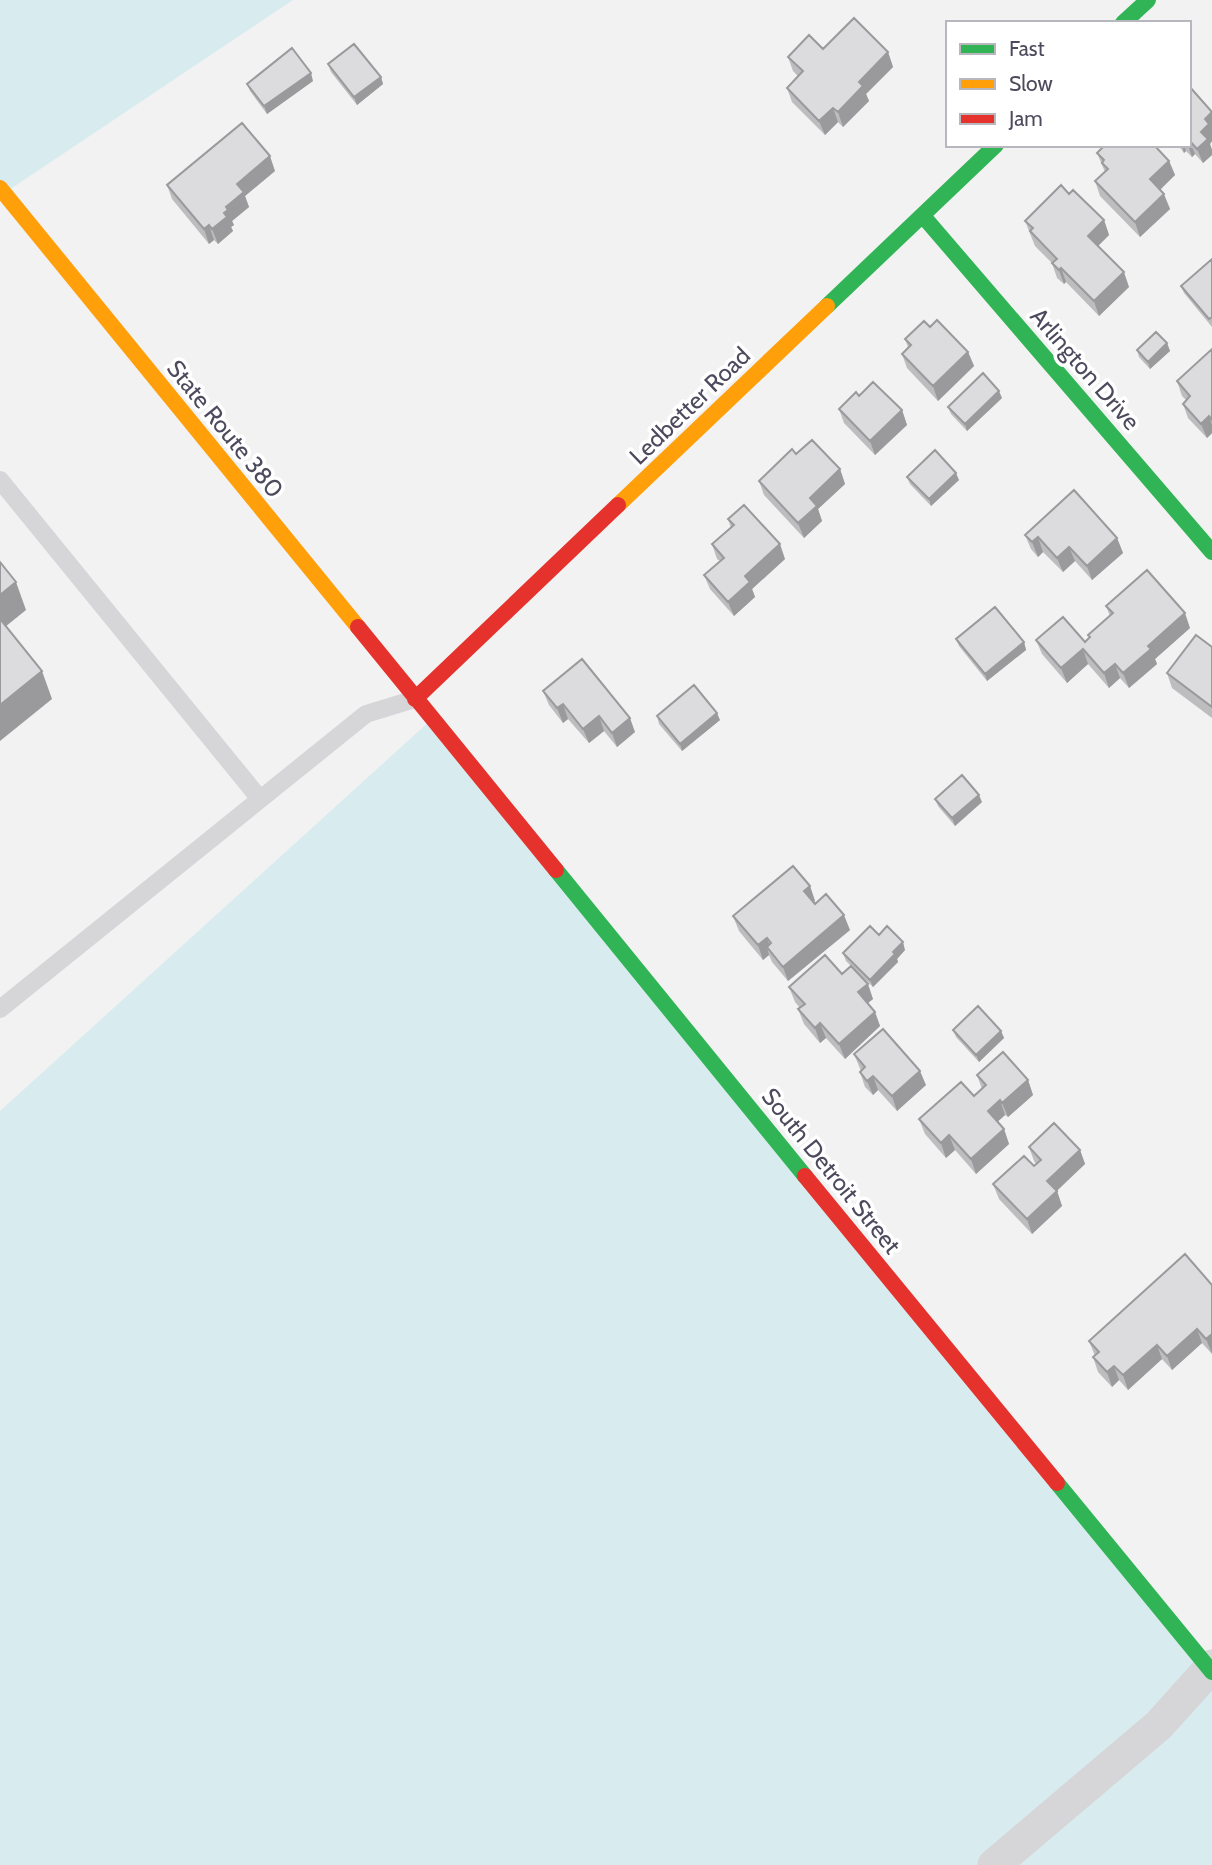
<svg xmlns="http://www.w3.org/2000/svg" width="1212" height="1865" font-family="Cabin,sans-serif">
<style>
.green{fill:#d8ecef}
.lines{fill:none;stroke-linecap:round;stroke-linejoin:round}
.lane{stroke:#d6d5d8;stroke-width:18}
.street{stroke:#d6d5d8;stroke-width:33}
.fast{stroke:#30b455;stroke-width:16}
.slow{stroke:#ff9f0a;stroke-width:16}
.jam{stroke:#e5322d;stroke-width:16}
.wall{fill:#bdbcbe}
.shaded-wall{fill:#9a999b}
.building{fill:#dcdbdd;stroke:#9a999b;stroke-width:2}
.labels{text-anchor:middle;stroke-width:7;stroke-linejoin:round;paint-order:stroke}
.street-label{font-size:24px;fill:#4e4a5d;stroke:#fff}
</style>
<rect width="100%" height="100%" fill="#f2f2f2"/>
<path class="green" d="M0,0H293L0,196Z
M432,719L1212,1672V1865H0V1111Z"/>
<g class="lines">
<path class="lane" d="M0,480L260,799
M0,1009L366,714L415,699"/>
<path class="street" d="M994,1865L1159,1725L1212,1666"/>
<path class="fast" d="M1123,23L1148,0
M923,216L1212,552
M827,306L996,145
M556,870L805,1176
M1057,1483L1212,1672"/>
<path class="slow" d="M0,188L358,627
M618,505L827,306"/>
<path class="jam" d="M358,627L556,870
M415,699L618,505
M805,1176L1057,1483"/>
</g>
<path class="wall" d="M823,49L888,52L893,67L866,94L869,101L843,127L838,122L825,135L792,102L787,88L798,76L793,71L788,57Z
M328,64L381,77L383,84L357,105L331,72Z
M313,81L267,114L250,91L247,84Z
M1189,86L1212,113V141L1210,144L1212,150V155L1203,163L1195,154L1192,157L1186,151L1184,153L1178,145H1189Z
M1097,153L1169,161L1175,175L1160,189L1170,209L1140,237L1100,196L1095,181L1105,172Z
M275,171L245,196L249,207L232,221L234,225L231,227L233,231L218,244L214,240L209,244L172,199L167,185Z
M1069,194L1104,220L1109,235L1098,246L1129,287L1099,316L1066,282L1064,284L1057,278L1052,263L1035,246L1025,221Z
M1212,259V327L1184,293L1181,286Z
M905,339L968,352L974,366L938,401L907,368L902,354L908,347Z
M1167,343L1170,351L1150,369L1139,357L1137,350Z
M1212,349V433L1207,438L1188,418L1183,404L1186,400L1182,396L1177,381Z
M859,396L902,410L907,425L875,455L844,423L839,409Z
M1002,398L967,431L951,414L948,407Z
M796,454L840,469L845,484L818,509L822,521L804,538L764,495L759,481Z
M907,477L959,480L931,506L910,484Z
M728,519L785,559L752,589L755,597L734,616L710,589L704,575L720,561L717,559L712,544L731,528Z
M1025,535L1117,538L1123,553L1092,580L1075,561L1063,572L1043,552L1038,557L1031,549Z
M1106,606L1190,628L1155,659L1157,664L1129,688L1120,678L1109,688L1088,664L1067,683L1042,654L1036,640L1085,642L1090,638L1088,635L1110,616Z
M956,639L1024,642L1026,650L987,681L959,646Z
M1212,647V718L1172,688L1167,673Z
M543,691L635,732L617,747L604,731L589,743L568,719L563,723L549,705Z
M657,716L720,720L682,751L659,724Z
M935,799L982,802L955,826L938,806Z
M810,886L815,901L814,902L850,930L788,981L772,962L769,955L763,960L739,931L733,916Z
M879,935L905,950L897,959L898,962L873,987L855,970L873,999L868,1003L875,1012L880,1026L845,1059L826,1038L820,1043L804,1024L798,1009L800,1008L795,1002L789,987L842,974L851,966L846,961L843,953Z
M953,1030L1001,1031L1004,1038L979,1062L956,1037Z
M854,1054L926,1085L897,1111L878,1090L873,1095L865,1087L860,1072L861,1071Z
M977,1075L1028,1080L1033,1095L1008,1117L1005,1115L997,1122L1004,1129L1009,1144L976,1174L955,1150L946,1158L925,1134L919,1119L974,1096L982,1089Z
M1029,1147L1080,1150L1085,1164L1057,1191L1062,1206L1032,1234L999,1199L993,1184L1034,1166L1036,1164L1034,1161Z
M1185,1254L1212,1354L1202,1343L1172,1370L1162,1359L1128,1390L1119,1380L1112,1387L1098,1372L1093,1357L1095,1356L1089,1341Z"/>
<path class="shaded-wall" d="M888,52L893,67L866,94L869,101L843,127L838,112L859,82Z
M311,73L313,81L267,114L264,106Z
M381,77L383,84L357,105L354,97Z
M833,108L838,122L825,135L819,121Z
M1212,112V141L1210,144L1212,150V155L1203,163L1197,149L1205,119Z
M1189,140L1195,154L1192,157L1188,145H1189Z
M1182,145H1184L1186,151L1184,153Z
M270,156L275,171L245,196L249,207L232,221L234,225L231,227L233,231L218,244L212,229L224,213L226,207L237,184Z
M1169,161L1175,175L1156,194L1150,179Z
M1164,194L1170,209L1140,237L1135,222Z
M1104,220L1109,235L1093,251L1088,236Z
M209,225L214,240L209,244L204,229Z
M1061,268L1066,282L1064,284L1059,270Z
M1124,272L1129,287L1099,316L1094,301Z
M1167,343L1170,351L1150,369L1148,362Z
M968,352L974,366L938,401L933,386Z
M999,391L1002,398L967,431L965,424Z
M902,410L907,425L875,455L870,441Z
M1209,416L1212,425V433L1207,438L1201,424Z
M840,469L845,484L818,509L822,521L804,538L798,523L810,498Z
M956,473L959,480L931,506L929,499Z
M1038,537L1043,552L1038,557L1032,542Z
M1117,538L1123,553L1092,580L1087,566Z
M780,544L785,559L752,589L755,597L734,616L728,602L745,576Z
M1069,547L1075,561L1063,572L1057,558Z
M16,582L26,610L0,631V595Z
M1185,613L1190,628L1155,659L1157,664L1129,688L1123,673L1148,646Z
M1024,642L1026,650L987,681L985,674Z
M1083,649L1088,664L1067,683L1061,668Z
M1115,664L1120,678L1109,688L1104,673Z
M42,671L52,699L0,741V705Z
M563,704L568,719L563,723L557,708Z
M717,713L720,720L682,751L680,744Z
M599,716L604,731L589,743L583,729Z
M630,718L635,732L617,747L612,733Z
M979,795L982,802L955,826L952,818Z
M810,886L815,901L809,905L804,891Z
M844,915L850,930L788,981L783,967Z
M767,938L772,952L767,947L769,955L763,960L758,945Z
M903,942L905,950L897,959L898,962L873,987L870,980Z
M868,984L873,999L863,1007L858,992Z
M875,1012L880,1026L845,1059L839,1044Z
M820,1023L826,1038L820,1043L815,1028Z
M1001,1031L1004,1038L979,1062L976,1055Z
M920,1071L926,1085L897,1111L892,1096Z
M873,1076L878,1090L873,1095L867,1081Z
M1028,1080L1033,1095L1008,1117L1002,1103Z
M1000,1100L1005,1115L993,1126L988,1111Z
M1004,1129L1009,1144L976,1174L971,1159Z
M949,1135L955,1150L946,1158L941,1143Z
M1080,1150L1085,1164L1052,1195L1047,1181Z
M1057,1191L1062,1206L1032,1234L1027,1219Z
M1197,1329L1202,1343L1172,1370L1167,1356Z
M1212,1334V1354L1206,1339Z
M1157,1345L1162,1359L1128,1390L1123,1375Z
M1114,1366L1119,1380L1112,1387L1107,1372Z"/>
<path class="building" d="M854,18L888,52L859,82L863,86L838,112L833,108L819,121L787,88L803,71L788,57L809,35L823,49Z
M354,44L381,77L354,97L328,64Z
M292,48L311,73L264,106L247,84Z
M1189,86L1212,112L1205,119L1209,124L1201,132L1208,139L1197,149L1189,140Z
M242,123L270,156L237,184L244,192L226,207L228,210L224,213L227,217L212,229L209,225L204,229L167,185Z
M1105,145H1154L1169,161L1150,179L1164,194L1135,222L1095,181L1108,169L1102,163L1104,160L1097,153Z
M1061,185L1069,194L1073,190L1104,220L1088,236L1124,272L1094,301L1061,268L1059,270L1052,263L1057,259L1030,231L1033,228L1025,221Z
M1212,259V317L1209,319L1181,286Z
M937,320L968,352L933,386L902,354L911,345L905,339L924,321L930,327Z
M1156,332L1167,343L1148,362L1137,350Z
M1212,349V420L1209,416L1201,424L1183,404L1190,396L1177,381Z
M983,373L999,391L965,424L948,407Z
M873,382L902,410L870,441L839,409L856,392L859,396Z
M812,440L840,469L810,498L817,506L798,523L759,481L792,449L796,454Z
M935,450L956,473L929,499L907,477Z
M1074,490L1117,538L1087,566L1069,547L1057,558L1038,537L1032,542L1025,535Z
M744,505L780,544L745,576L750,582L728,602L704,575L724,558L712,544L734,525L728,519Z
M0,562L16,582L0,595Z
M1147,570L1185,613L1148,646L1151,649L1123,673L1115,664L1104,673L1083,649L1061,668L1036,640L1063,617L1085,642L1090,637L1088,635L1113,613L1106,606Z
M995,607L1024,642L985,674L956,639Z
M0,619L42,671L0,705Z
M1196,635L1212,647V707L1167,673Z
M582,659L630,718L612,733L599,716L583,729L563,704L557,708L543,691Z
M694,685L717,713L680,744L657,716Z
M962,775L979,795L952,818L935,799Z
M793,866L810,886L804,891L815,904L826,894L844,915L783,967L767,947L771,943L767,938L758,945L733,916Z
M870,926L879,935L887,926L903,942L893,952L895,954L870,980L843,953Z
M825,955L842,974L851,966L868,984L858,992L875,1012L839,1044L820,1023L815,1028L798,1009L805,1004L789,987Z
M978,1006L1001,1031L976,1055L953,1030Z
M883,1029L920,1071L892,1096L873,1076L867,1081L860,1072L865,1067L854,1054Z
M1003,1052L1028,1080L1002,1103L1000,1100L988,1111L1004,1129L971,1159L949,1135L941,1143L919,1119L961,1082L974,1096L986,1085L977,1075Z
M1054,1123L1080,1150L1047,1181L1057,1191L1027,1219L993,1184L1024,1156L1034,1166L1041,1160L1029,1147Z
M1185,1254L1212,1285V1334L1206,1339L1197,1329L1167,1356L1157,1345L1123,1375L1114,1366L1107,1372L1093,1357L1099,1352L1089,1341Z"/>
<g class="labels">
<g class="street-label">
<text transform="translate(1085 369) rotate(49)" y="8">Arlington Drive</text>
<text transform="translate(690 406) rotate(-44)" y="8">Ledbetter Road</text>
<text transform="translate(225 429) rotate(51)" y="8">State Route 380</text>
<text transform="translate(831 1171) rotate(51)" y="8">South Detroit Street</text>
</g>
</g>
<rect x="946" y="21" width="245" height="126" fill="#ffffff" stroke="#b8b7be" stroke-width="2"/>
<rect x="960" y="44" width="35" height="10" fill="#30b455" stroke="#b8b7be" stroke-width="2"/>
<text x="1009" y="56" font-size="21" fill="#4e4a5d">Fast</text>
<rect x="960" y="79" width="35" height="10" fill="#ff9f0a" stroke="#b8b7be" stroke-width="2"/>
<text x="1009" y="91" font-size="21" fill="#4e4a5d">Slow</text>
<rect x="960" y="114" width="35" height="10" fill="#e5322d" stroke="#b8b7be" stroke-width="2"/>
<text x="1009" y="126" font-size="21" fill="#4e4a5d">Jam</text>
</svg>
